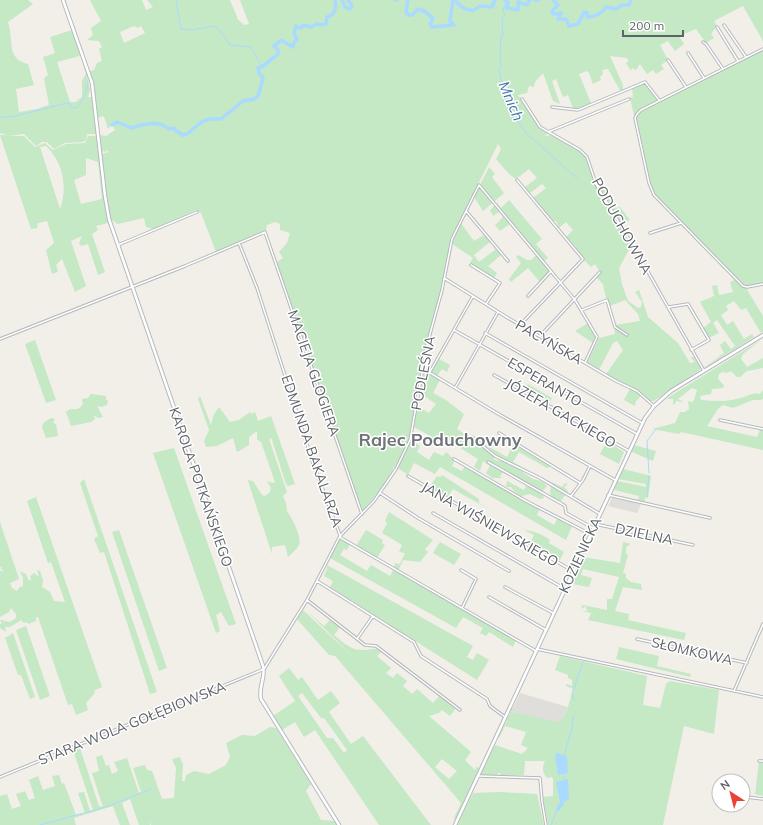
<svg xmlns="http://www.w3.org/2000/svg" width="763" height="825" font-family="Mulish,sans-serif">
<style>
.industrial{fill:#e0deda}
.green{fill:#c5e8c5;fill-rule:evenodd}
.water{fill:#aadaff}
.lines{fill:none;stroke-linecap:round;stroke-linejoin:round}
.stream{stroke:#aadaff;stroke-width:1}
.river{stroke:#aadaff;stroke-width:3.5}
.street-casing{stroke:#b5b8bc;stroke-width:3.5}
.secondary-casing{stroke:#b6babf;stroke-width:4.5}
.street{stroke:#fff;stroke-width:1.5}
.secondary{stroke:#fff;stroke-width:2.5}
.labels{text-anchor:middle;stroke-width:3;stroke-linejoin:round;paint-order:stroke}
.street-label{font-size:14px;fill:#5f6368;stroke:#fff}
.water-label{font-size:15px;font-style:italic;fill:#4174aa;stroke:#fff}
.district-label{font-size:18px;font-weight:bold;fill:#70757a;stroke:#fff}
</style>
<rect width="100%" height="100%" fill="#f1efe8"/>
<path class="industrial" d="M612,498L641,504L637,513L608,506Z
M520,693L568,707L560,723L511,712Z"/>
<path class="green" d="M0,0H28L33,4L8,22C14,41 6,59 28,64L34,85L16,89L19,112L37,109L49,105L44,78L48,75L43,57L55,53L50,37L72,30L80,56L57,62L70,102H76L82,97V81L86,73L84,69H86L90,90L88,97H92L97,134H87L86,140L83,142L65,143L54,149L47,142H42L36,146L24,134L10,136L0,133Z
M90,0H142L146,10L153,7L147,0H230L238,19L236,18L244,25L249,24L240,0H763V41L743,6L714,21L717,26L711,34L714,38L706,43L696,29L679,36L684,44L675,51L668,41L660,45L668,60L661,65L664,69L656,74L653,70L647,74L640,64L636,70L632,68L631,71L626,63L629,61L626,58L610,56L623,85V91L621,92L608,69L602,70L603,74L600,77L601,80L593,84L589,73L587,71L579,74L591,103L578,109L573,108L568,95L563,97L556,79L552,81L560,104L553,101L543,73L535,82L534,87L529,86L527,93L518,95L538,126L547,133L545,136L551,135C562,141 579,148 586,157C593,166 592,180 598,189L599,188L594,174L598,183L603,185L615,208L620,207L630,220L623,223L625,235L629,243L630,248L619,268L622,284L628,301L638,308L641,307L642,302L635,292L639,290L648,317L678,343L690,363L695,362L690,357H694L701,369L654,401H651L643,394L636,401L635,406L624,400L631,387L606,374L623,350L617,341L613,343L599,370L587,363L599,338L615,334L614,325L624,335L628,336L615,325L640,321L638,314L625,300L610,306L607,298L606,299L603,284L596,277L600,272L595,264L591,267L574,250L576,247L566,237L573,230L566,222L559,228L556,221H553L533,198L546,188L542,184L530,193L525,187L537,178L529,169L516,179L509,174L496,159L501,149L498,144L451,239L441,289L426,345L408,444L380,491L362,511L280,272L277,262L283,258L279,252L287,243L290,233L280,230V224L275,222L267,225L266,230L216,252L201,213L196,210L153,229L146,227L144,218L118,224L110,219L107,206L101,154L109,152L107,150L106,152L101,151L99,135L106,136L115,130L112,123L108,129L105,119L103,116L98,118L97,117L90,71L94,70L97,63L102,61L99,49L102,47L99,41L87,40L93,35L91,28L101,21ZM134,26L138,28L141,26L145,33L124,43L120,32Z
M763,49V284L746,288L763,316V332L761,333L746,308L741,310L734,301L726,306L728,310L721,315L727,325L733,321L744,339L752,334L754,337L704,368L724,353L720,345L725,341L731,349L735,346L717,320L713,323L719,333L709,338L703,328L711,322L700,302L714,296L712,286L717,285L719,295L733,292L730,282L737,279L652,193L630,98L633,97L632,88L645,82L659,101Z
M0,135L24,136L35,147L45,143L53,150L66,144L85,143L88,136H97L106,213L131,285L108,223L96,226L98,230L92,234L105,272L98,275L88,244L81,246L79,243L82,236L71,241L86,286L75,292L62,259L56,265L58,272L52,274L46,250L54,243L47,221L38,223L37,228L31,229ZM46,146C63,162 68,187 60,209L40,147ZM86,158L98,162L102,199L81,204L74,180L86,175Z
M489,167L495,174L492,177L504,193L483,211L474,197Z
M509,200L542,239L536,244L548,258L543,262L550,271L540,282L528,268L511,282L509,279L521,263L516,257L518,255L527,260H531L538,254L511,223L500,231L495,225L503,217L499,212L493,216L490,210L497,203L501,208Z
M460,222L474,241L484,235L490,242L474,255L479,262L496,249L501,255L488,266L497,273L494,278L470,263L473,258L452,244Z
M588,323L596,336L593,343L575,331Z
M35,340L56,400L46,403L25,344Z
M761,340L743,354L741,359L747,367L763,358V368L747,371L740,377H737L731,371L727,373L722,372L719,374L718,379L724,385L723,388L712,389L711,394L700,396L701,400C713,401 725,402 736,399C746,398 750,392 760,394L763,390V399L761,400H753L733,408L723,405L718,409L707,426L757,437L760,430H763V450L681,432L679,434L652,429L675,423L680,412H685L689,409L688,401L692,402L694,400L697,390L692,388L678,399L684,402L676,401L675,404L673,405V399H667L672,395Z
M439,359L450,365L447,372L442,369L437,376L431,372Z
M424,371L440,380L433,393L446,400L464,414L457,429L479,443L489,453L495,456L494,460L505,461L479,441L507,457L514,443L551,466L547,468L519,452L513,462L531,472L517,467C521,471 528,476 533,479C540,481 542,480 547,486L542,492L544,498L540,499L530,494L521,496L514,491L511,487H506L507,481L524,490L527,484L504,471L500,476L502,478H492L486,473L490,466L483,461L480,471L474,467L478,459L454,444L451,448L448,446L414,427L417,406L429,413L436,404L424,396L420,395Z
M528,384L552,398L548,405L523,391Z
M91,394L106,396V400H108L107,405L101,407L97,406L103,417L98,418L94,415L95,419L91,422L71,426L66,412L70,409C76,410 80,409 83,404L82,399L88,398Z
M200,396L211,425L214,414L219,407L230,422L239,420L250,412L251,414L255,412L258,421L271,416L295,484L288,486L286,484L272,440L271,438L269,439L287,492L283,496L286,503L287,511C292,518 302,537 299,545C297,549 291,554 288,557L285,545L272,547V554L249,484L248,480L253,481L262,495L265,496L270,492L271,488L267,481L273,483L275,482L261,442L257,439V431L249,437V445L239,451L237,452L233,438L217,446L206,447L204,441L209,430L198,399Z
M51,418L55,419L53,423L56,424L58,436L46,438L42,427L44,422Z
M411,440L420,446L417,452L429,460L434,452L443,456L446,452L455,460L452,466L462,471L465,466L540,508L537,515L554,525L557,519L548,513L572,526L566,540L440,467L435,474L414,463L408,475L398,468Z
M607,441L624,452L619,464L600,454Z
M634,445L656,451L653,461L630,451Z
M174,448L236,624L229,626L221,612L216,615L220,631L216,633L153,453Z
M623,469L651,476L648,498L646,497L644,502L638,500L639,496L614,490L617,481L646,487V484L618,479Z
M442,475L479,499V503L494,512L453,489L447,498L429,488L437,476L440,477Z
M84,479L157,692L150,694L104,552L100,553L94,539L98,536L80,483Z
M547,480L562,487L565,483L568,484L564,487L568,491L561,501L551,497L550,491L551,485L545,481Z
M36,497L102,687L95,690L94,694L86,703L88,710L76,715L72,704L68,705L38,617H36V621L28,624L27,622L24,623L21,620L10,627H5L6,632L0,628V624H2L0,620H4V623L5,621L10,622L16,618V614L11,608L9,612L0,617V570L3,573L2,569H0L2,567H0V522L19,579L10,583L12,588L17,591L20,587L23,586V578L20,571L26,574L29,581L31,579L30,576L34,573L39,577L37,570L40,571L43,580L42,587L50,592L54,601L65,602L51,562L48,563L27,501Z
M389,512L433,540L425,549L428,552L420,562L403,560L398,571L394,568L395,563L400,564L405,553L399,552L402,545L382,533L387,523L385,521Z
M119,530L167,668L159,671L112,532Z
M366,530L383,540L382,543L385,545L377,558L356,546Z
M524,530C534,531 542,534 550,540L549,543L564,552L559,562L529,546L534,535Z
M340,539L350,544L347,550L344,549L340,555L367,571L371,565L390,576L393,570L516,640L513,647L489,632L486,636L480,633L483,628L463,617L456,628L330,558Z
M440,542L461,554L454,565L433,553Z
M623,542L631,544L626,547V553L628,555L623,573L626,574V578L631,582L641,584L642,590L623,587L615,611L629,614L628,620L686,633L684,640L588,620L591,613L582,611H588L586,609V606L581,609L582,605L573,603L607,610V599H612L619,577L583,569L581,575L592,578L589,587L573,584L583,557L620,563Z
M327,565L473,646L467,657L473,660L477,653L489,660L477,680L330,587L333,581L324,576L327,569Z
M303,610L353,657L307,611L324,626L330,620L340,627L334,635C343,642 351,651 364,650C373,649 374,648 382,651L377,656L391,668L386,673L393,678L397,673L407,681L403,686L412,694L417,689L433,703L439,696L456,708L450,716L442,710L439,713L429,716L470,751L471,752L465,760L475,770L477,766L479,769L455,820L454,818L461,803L335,656L329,655L297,619ZM442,759L457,771L449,779L435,767Z
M26,626L50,696L40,700L16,630Z
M13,633L35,697L30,699L21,675H18L5,638Z
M619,647L659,656L657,666L691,674L690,677L616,659Z
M560,656L647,676L643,705L660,708L666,684L670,681L719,690L714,734L684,726L663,825H548L543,797L553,796V779L552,777L547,778C542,772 542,768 545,761H525L524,775L500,776V773H498L497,776L480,775L495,745L522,754L528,748L521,745L526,732L505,726L499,738L497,737L507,721L506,720L510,714L511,708H513L511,712L559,722L564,716L568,707L573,689L566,686V684L572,686V680L568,678V675L555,670Z
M289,668L298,680L302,677L318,700L331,691L340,703L329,712L351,744L363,736L431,825H379L315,730L304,737L295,722L282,730L273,716L295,701L279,676ZM302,693L321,718H324L347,750L344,753L333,738H327L298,696Z
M270,727L276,728L311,784L306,791L321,820L334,821L337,825H151L150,821V825H139L130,799L122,803L130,825H120L113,806L74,818L76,825H0V796L7,794L12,809L21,806L16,794L25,791L29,800L35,798L29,780L38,776L43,790L55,786L52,776L59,775L62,784L64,783L76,815L85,813L78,793L84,792L90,811L93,810L73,750H70L84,744L80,748L99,806L103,807L92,773L99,771L96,757L102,755L106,766L109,765L112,774L118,771L114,762L127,758L139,793L141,792L133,768L145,765L147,770L152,771L162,799L174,798L176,768L172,759L180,757L183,765L182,781H185L186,775L194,771L209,774L226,765L230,757L226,743L242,735L255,736Z
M759,762L763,763V796L755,794Z
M499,792L537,794L544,825H457L473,793Z"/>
<path class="water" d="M558,753L567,757L568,773L558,775L555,755Z
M568,779L569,798L567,801L563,802L564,804L559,811L556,809L560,802L556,782Z"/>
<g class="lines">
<path class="stream" d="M176,0L181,29L192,30L214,26L217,27L230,45L251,47L262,67
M508,2L505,3L503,12L505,14L502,19L503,36H501L500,61L502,65L499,69L502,85L516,118L526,133L578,179
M0,117H11L67,103H70V107L75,108C83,103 87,91 88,82
M649,473L647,441L656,429
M647,497L649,476
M574,701L572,694L583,662
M564,756L572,728L573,716
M564,773V780
M40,825L109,806L151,789
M551,825L557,810"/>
<path class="river" d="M342,0L345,7L349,9L352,6L348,0
M395,0H397
M408,0L406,12L408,15H412L418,9L424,11L433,18L430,24L432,27L454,25L450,21L453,0
M455,0C462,8 470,15 480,6L492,7L495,0
M505,0L508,2L507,8L518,10V2L527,5L530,0
M535,0H539
M553,0L558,5L552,11L553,14L561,13L558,19H566L569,26L578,24L584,12L587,13V17C595,17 602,13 606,7L616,9L622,5H629L631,0
M112,125L117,122L132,128C143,124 159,120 169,129L173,128L182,135L187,134L203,121L210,119H221L243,101L254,99L258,96L263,78L259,73L258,68C266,66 271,59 278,54V50L274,46L281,40L293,47L294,42L297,39L294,33L296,26L300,28L304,25L311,27L317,24L322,25L326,24L327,17C335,15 337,7 335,0"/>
<g class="street-casing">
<path id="street" d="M724,25L746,57
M717,27L738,61
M703,42L706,44L723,69
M763,49L641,110L637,114L635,118L649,183L654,195L743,286L747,287L763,284
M688,53L704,78
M668,60L686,87
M522,99L540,127L580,150L587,157L596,184L647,270L704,371
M552,107L578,110L645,82L659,100
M548,132L629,99
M517,180L583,259L520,325
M466,211L508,261
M650,233L681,223
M239,243L257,288L313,463L341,538L536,651
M118,245L197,212
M471,265L500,283L486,304
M444,278L508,318L616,381L637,391L654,406
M528,296L551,271
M669,307L688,304L709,340L691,350
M582,310L607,300L615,327L627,335
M454,330L637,434
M485,333L642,423
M540,336L600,272
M0,339L185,266L265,232L362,514
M422,368L495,412L615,480
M430,372L473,296
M494,375L629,451
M455,388L498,312
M720,420L763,429
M499,433L580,483
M472,437L495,456L540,478L600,514
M454,459L526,501L590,534
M488,462L562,504L565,506L566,513L593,528
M408,476L573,571
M380,493L418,518L509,571
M608,495L710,518
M571,496L583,480L590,466
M433,513L565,589
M595,524L693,545
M461,570L476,579L462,608
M317,581L414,642L421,656L487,699L490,706L505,717
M505,587L553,613
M489,597L546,630
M307,600L365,645L376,646L460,710
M357,639L373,616
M637,639L747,663
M537,649L763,697
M734,691L763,624
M759,761H763
M479,776L540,778L542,801L546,825
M0,777L264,669L307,600L340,536L374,501L396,469L410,440L427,345L442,290L452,239L479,185L575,300L597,337L585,363
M746,797L763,799"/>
</g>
<g class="secondary-casing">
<path id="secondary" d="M63,0L92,83L105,196L109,219L263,666C266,678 258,687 261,699L339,825
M455,825L645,418L654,406L671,391L763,335"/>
</g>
<use href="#street" class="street"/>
<use href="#secondary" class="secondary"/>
</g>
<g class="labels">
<g class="street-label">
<text transform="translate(622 226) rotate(61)" y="5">PODUCHOWNA</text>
<text transform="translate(549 342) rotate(30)" y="5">PACYŃSKA</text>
<text transform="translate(314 373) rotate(71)" y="5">MACIEJA GLOGIERA</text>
<text transform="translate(423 373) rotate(-79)" y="5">PODLEŚNA</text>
<text transform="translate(545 382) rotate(30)" y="5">ESPERANTO</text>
<text transform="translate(561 413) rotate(30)" y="5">JÓZEFA GACKIEGO</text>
<text transform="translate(312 451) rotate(71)" y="5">EDMUNDA BAKALARZA</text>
<text transform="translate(201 487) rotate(71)" y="5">KAROLA POTKAŃSKIEGO</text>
<text transform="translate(490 524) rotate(30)" y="5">JANA WIŚNIEWSKIEGO</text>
<text transform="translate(644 534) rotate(12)" y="5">DZIELNA</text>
<text transform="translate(580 555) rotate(-65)" y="5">KOZIENICKA</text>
<text transform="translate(692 651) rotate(13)" y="5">SŁOMKOWA</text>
<text transform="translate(132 723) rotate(-22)" y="5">STARA WOLA GOŁĘBIOWSKA</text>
</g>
<g class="water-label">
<text transform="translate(511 101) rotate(67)" y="5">Mnich</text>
</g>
<g class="district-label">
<text x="440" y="446">Rajec Poduchowny</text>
</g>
</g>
<g transform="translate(731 793) rotate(324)"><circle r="19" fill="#ffffff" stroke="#bfc1c3"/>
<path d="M0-3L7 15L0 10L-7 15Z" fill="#ea4335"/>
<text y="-6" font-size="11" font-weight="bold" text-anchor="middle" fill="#5f6368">N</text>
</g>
<path d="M623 30v6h60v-6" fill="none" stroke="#5f6368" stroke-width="2"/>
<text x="629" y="30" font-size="12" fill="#5f6368" stroke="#ffffff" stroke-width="3" paint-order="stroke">200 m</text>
</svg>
